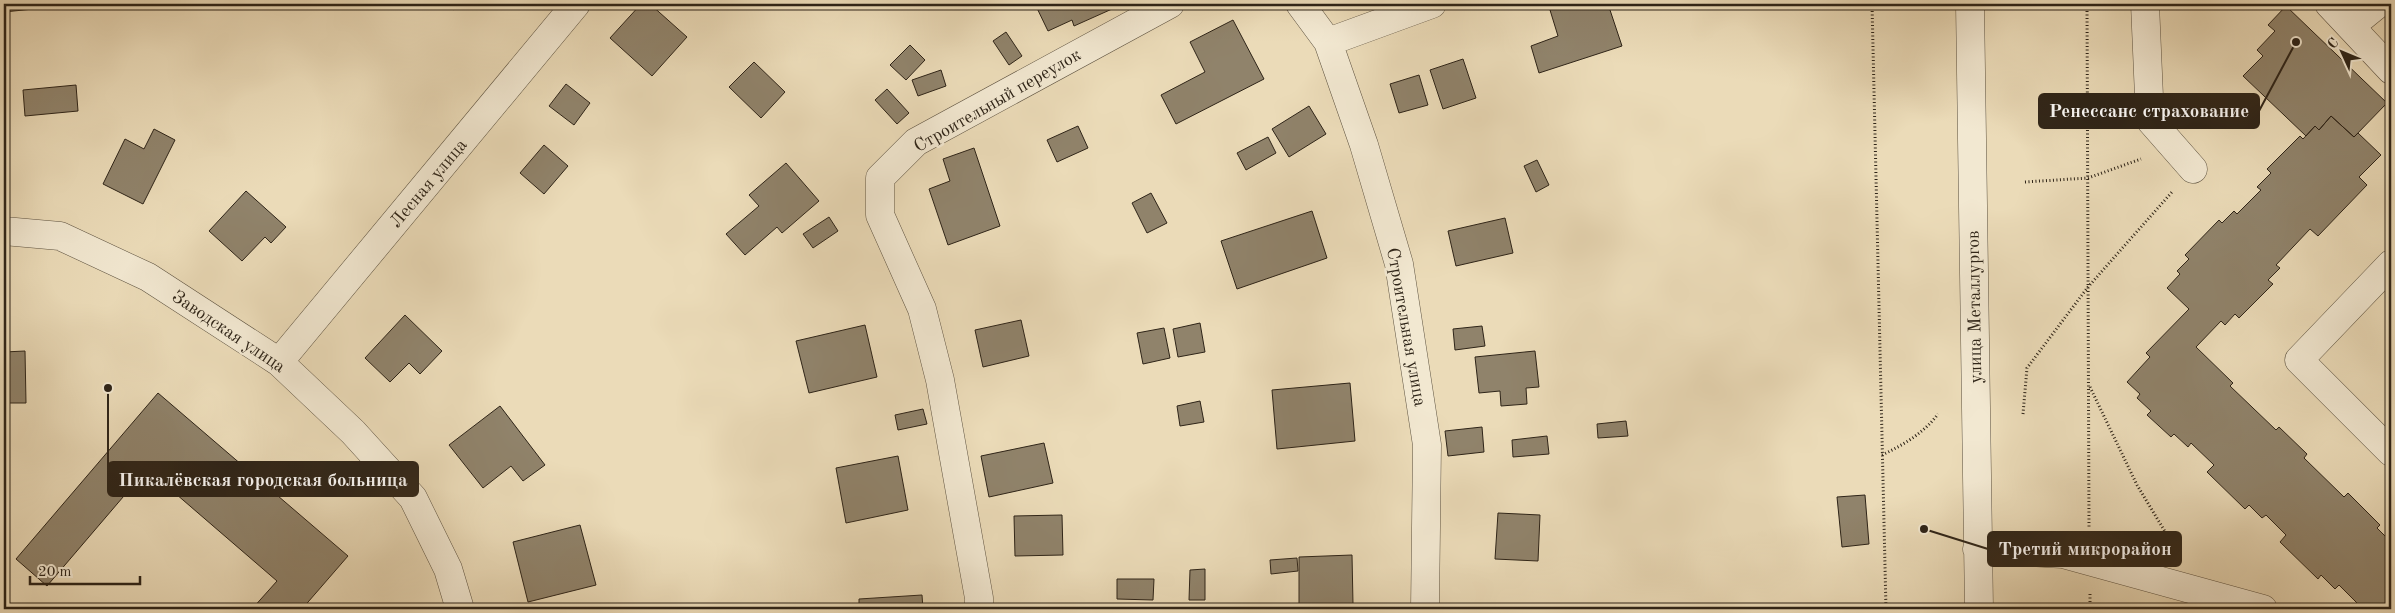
<svg xmlns="http://www.w3.org/2000/svg" width="2395" height="613" font-family="'Old Standard TT',serif">
<style>
.building{fill:#90836b;stroke:#2e2418}
.lines{fill:none;stroke-linecap:round;stroke-linejoin:round}
.minor-casing{stroke:#5d5240;stroke-width:29}
.path{stroke:#2e2418;stroke-width:3;stroke-dasharray:1 2.5;stroke-linecap:butt}
.minor{stroke:#f2e8d1;stroke-width:28}
.labels{text-anchor:middle;stroke-width:5;stroke-linejoin:round;paint-order:stroke}
.street-label{font-size:18px;fill:#2e2418;stroke:#f2e8d1}
.leader{fill:none;stroke:#2e2418;stroke-width:2}
.callout-dot{fill:#2e2418;stroke:#f2e8d1;stroke-width:2}
.callout{fill:#2e2418;stroke:#2e2418;stroke-width:2}
.callout-label{font-size:19px;text-anchor:middle;font-weight:bold;fill:#fff}
</style>
<rect width="100%" height="100%" fill="#ebdbb8"/>
<filter id="stains"><feTurbulence type="fractalNoise" baseFrequency=".004" numOctaves="4"/><feColorMatrix values="0 0 0 0 .2 0 0 0 0 .09 0 0 0 0 .02 0 0 0 .5 -.17"/></filter>
<radialGradient id="worn" r=".72"><stop offset=".6" stop-color="#630" stop-opacity="0"/><stop offset="1" stop-color="#630" stop-opacity=".3"/></radialGradient>
<path class="building" d="M4,4H72V5L4,12Z
M447,4H460L454,10Z
M641,4H650L687,37L652,76L610,38Z
M1035,4H1109L1112,9L1074,26L1072,20L1048,31Z
M1569,4H1608L1622,46L1539,73L1531,46L1558,36L1550,10Z
M2286,6L2387,103L2354,137L2331,116L2319,130L2315,126L2306,136L2243,76L2263,56L2257,50L2275,31L2268,25Z
M1233,20L1264,79L1176,124L1161,95L1205,72L1190,42Z
M1006,32L1022,56L1009,65L993,41Z
M910,45L925,60L906,80L890,65Z
M1463,59L1476,98L1443,109L1430,70Z
M754,62L785,92L761,118L729,87Z
M941,70L946,86L918,96L912,80Z
M1419,75L1428,105L1399,113L1390,84Z
M566,84L590,103L574,125L549,106Z
M76,85L78,111L25,116L23,90Z
M887,89L909,113L897,124L875,100Z
M1309,106L1326,134L1289,157L1272,129Z
M2331,116L2354,137L2358,133L2381,155L2359,177L2367,185L2318,236L2310,229L2276,265L2280,268L2268,280L2273,284L2239,318L2235,314L2225,325L2221,321L2196,347L2233,383L2230,386L2276,430L2279,427L2307,454L2304,458L2344,497L2348,493L2380,525L2377,528L2391,542V609H2357L2360,606L2339,585L2335,589L2321,575L2318,579L2280,542L2286,535L2266,515L2262,518L2249,505L2245,509L2207,472L2214,465L2191,443L2188,447L2174,434L2171,437L2147,415L2151,411L2137,398L2140,394L2127,382L2150,357L2146,353L2189,309L2167,288L2180,274L2177,271L2189,259L2185,255L2219,220L2222,223L2234,211L2237,214L2261,190L2257,187L2271,173L2267,169L2300,136L2303,139L2315,126L2319,130Z
M1078,126L1088,148L1057,162L1047,140Z
M154,129L175,140L143,204L103,184L125,139L144,149Z
M1268,137L1276,153L1246,170L1237,153Z
M544,145L568,166L544,194L520,173Z
M974,148L1000,226L948,245L929,189L950,181L943,159Z
M1537,160L1549,185L1536,192L1524,166Z
M786,163L819,201L782,233L777,227L745,255L726,234L759,206L749,195Z
M246,191L286,227L271,243L265,237L242,261L209,231Z
M1151,193L1167,223L1147,233L1132,203Z
M1312,211L1327,258L1237,289L1221,241Z
M829,217L838,231L813,248L803,234Z
M1505,218L1513,253L1456,266L1448,231Z
M405,315L442,351L420,374L409,363L390,382L365,358Z
M1021,320L1029,356L983,367L975,330Z
M1200,323L1205,352L1178,357L1173,329Z
M865,325L877,377L809,393L796,341Z
M1482,326L1485,346L1455,350L1453,329Z
M1164,328L1170,358L1143,364L1137,333Z
M25,351L26,403H4V352Z
M1535,351L1539,387L1526,388L1527,404L1501,406L1500,391L1479,393L1475,357Z
M1350,383L1355,441L1277,449L1272,390Z
M158,393L348,556L302,609H252L277,581L147,469L47,586L16,559Z
M1200,401L1204,422L1180,426L1177,406Z
M500,406L545,465L523,481L511,466L483,488L449,445Z
M923,409L927,424L898,430L895,415Z
M1626,421L1628,436L1598,438L1597,424Z
M1482,427L1484,452L1448,456L1445,431Z
M1547,436L1549,454L1513,457L1512,440Z
M1044,443L1053,483L989,497L981,456Z
M898,456L908,510L846,523L836,468Z
M1865,495L1869,544L1842,547L1837,497Z
M1498,513L1540,515L1538,561L1495,559Z
M1062,515L1063,555L1015,556L1014,516Z
M580,525L596,585L528,602L513,542Z
M1352,555L1353,604L1299,605V557Z
M1297,558L1298,571L1271,574L1270,560Z
M1205,569V600H1189L1190,570Z
M1117,579H1154L1153,600L1117,599Z
M922,595L923,609H859V599Z"/>
<g class="lines">
<g class="minor-casing">
<path id="minor" d="M1300,4L1328,42L1364,145L1399,264L1427,445L1425,609
M1970,4L1979,609
M2145,4L2150,120L2193,169
M2329,4L2391,70
M2351,26L2378,4
M1328,42L1432,4
M4,231L60,236L148,277L279,362L353,432L413,498L448,569L460,609
M2391,264L2299,360L2391,452
M279,362L576,4
M1977,549L2063,554L2263,609
M979,609V598L940,380L922,309L880,215V178L916,142L1170,4"/>
</g>
<path class="path" d="M1872,4L1886,609
M2087,4L2089,528
M2025,182L2088,178L2141,159
M2090,387L2137,485L2176,550
M2023,414L2027,368L2088,287L2172,192
M1882,455C1903,445 1924,433 1938,414
M2090,594V609"/>
<use href="#minor" class="minor"/>
</g>
<g class="labels">
<g class="street-label">
<text transform="translate(997 100) rotate(-30)" y="6">Строительный переулок</text>
<text transform="translate(428 183) rotate(-50)" y="6">Лесная улица</text>
<text transform="translate(1974 307) rotate(-91)" y="6">улица Металлургов</text>
<text transform="translate(1407 327) rotate(80)" y="6">Строительная улица</text>
<text transform="translate(229 331) rotate(34)" y="6">Заводская улица</text>
</g>
</g>
<path class="leader" d="M2296 42L2259 111M108 388L108 479M1924 529L1988 549"/>
<g class="callout-dot">
<circle cx="2296" cy="42" r="5"/>
<circle cx="108" cy="388" r="5"/>
<circle cx="1924" cy="529" r="5"/>
</g>
<g class="callout">
<rect x="2039" y="94" width="220" height="34" rx="5"/>
<rect x="108" y="462" width="310" height="34" rx="5"/>
<rect x="1988" y="532" width="193" height="34" rx="5"/>
</g>
<g class="callout-label">
<text x="2149" y="117">Ренессанс страхование</text>
<text x="263" y="486">Пикалёвская городская больница</text>
<text x="2085" y="555">Третий микрорайон</text>
</g>
<rect width="2395" height="613" fill="none" stroke="#ebdbb8" stroke-width="20"/>
<rect x="5" y="5" width="2385" height="603" fill="none" stroke="#2e2418" stroke-width="2.5"/>
<rect x="10" y="10" width="2375" height="593" fill="none" stroke="#2e2418"/>
<g transform="translate(2342 52) rotate(314)" stroke="#f2e8d1" stroke-width="4" paint-order="stroke">
<path d="M0-4L9 19L0 12L-9 19Z" fill="#2e2418"/>
<text y="-8" font-size="14" font-weight="bold" text-anchor="middle" fill="#2e2418">С</text>
</g>
<path d="M30 576v8h110v-8" fill="none" stroke="#2e2418" stroke-width="2.5"/>
<text x="38" y="576" font-size="15" fill="#2e2418" stroke="#f2e8d1" stroke-width="4" paint-order="stroke">20 m</text>
<rect width="100%" height="100%" filter="url(#stains)"/>
<rect width="100%" height="100%" fill="url(#worn)"/>
</svg>
